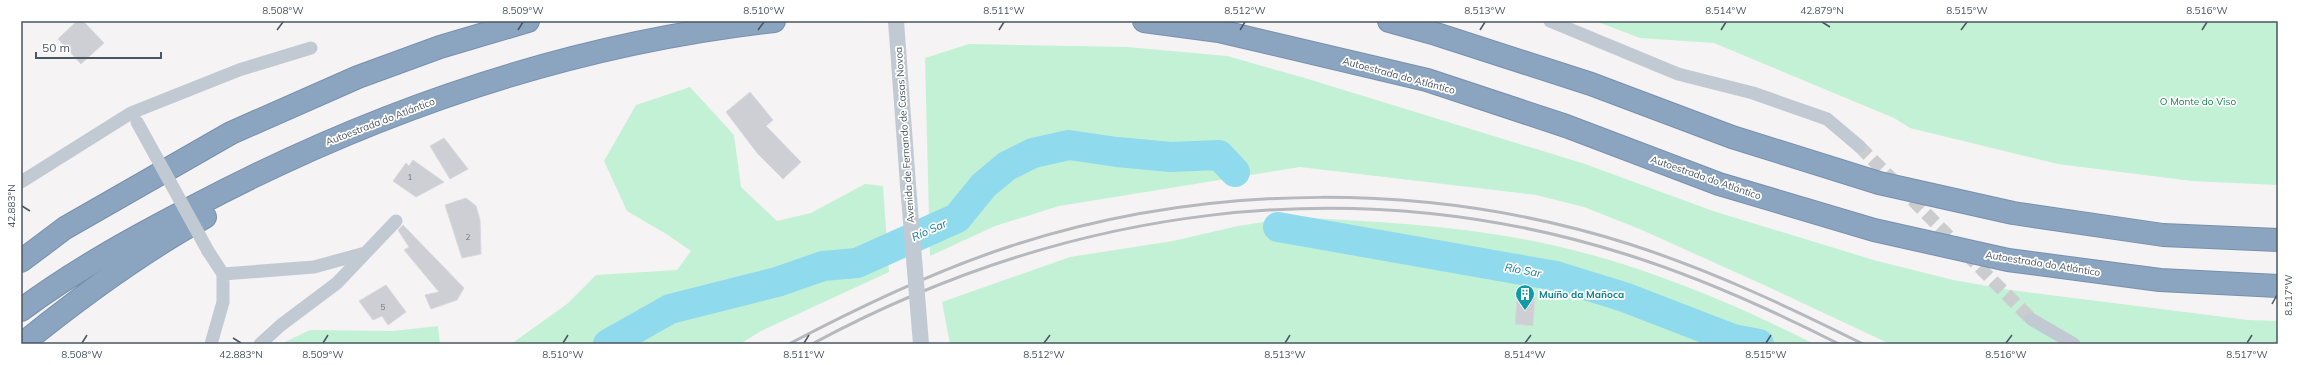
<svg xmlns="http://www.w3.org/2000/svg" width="2299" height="365" font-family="Mulish,sans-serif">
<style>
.green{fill:#c3f1d5}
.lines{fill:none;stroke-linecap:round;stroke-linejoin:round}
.river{stroke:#90daee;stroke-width:30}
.building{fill:#cdcfd5;stroke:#d7d9de}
.minor-tunnel{stroke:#caccce;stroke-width:13;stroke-dasharray:13 6;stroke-linecap:butt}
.motorway-casing{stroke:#7690ad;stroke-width:24}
.minor{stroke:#c1cad2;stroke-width:13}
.tertiary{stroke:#c1cad2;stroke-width:16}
.motorway{stroke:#8ba5c1;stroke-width:22}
.rail{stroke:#b5b8bd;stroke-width:3}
.minor-bridge{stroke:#c1cad2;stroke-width:13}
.tertiary-bridge{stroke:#c1cad2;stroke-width:16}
.ticks{fill:none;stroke:#4a5661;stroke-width:1.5}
.labels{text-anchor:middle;stroke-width:3.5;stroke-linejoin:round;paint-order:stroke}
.number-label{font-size:8px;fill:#6b747e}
.street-label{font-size:10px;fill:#4a5661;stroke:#fff}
.park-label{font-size:10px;fill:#17864f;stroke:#fff}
.culture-label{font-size:10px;font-weight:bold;fill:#0d838f;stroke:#fff;text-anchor:start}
.water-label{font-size:11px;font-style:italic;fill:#0c7c9b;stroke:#fff}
.neatline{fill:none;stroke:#4a5661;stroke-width:1.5}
.ticks-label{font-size:10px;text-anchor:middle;fill:#4a5661}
</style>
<rect width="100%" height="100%" fill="#f5f3f3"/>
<path class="green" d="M1595,21H2278V185L2192,181L2058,164L1910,128L1894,118L1714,43L1640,38Z
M969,44L1127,47L1227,56L1308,79L1585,164L1713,211L1877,261L1953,280L2011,290L2248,320L2278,321V344H1890L1764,285L1642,230L1584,207L1536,195L1300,167L1059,206L995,226L930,256L925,58Z
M690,87L734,135L741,187L777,221L811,213L865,184L883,186L889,272L761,331L740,344H511L567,304L596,275L677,270L691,251L668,235L627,211L604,161L636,105Z
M1296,217C1381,222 1468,226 1552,245C1642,265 1731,302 1814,344H950L942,302L1070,257L1173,241L1238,226Z
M438,326L440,344H281L310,330L393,331Z"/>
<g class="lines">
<path class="river" d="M1278,227L1556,276L1624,297L1733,339L1759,344
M608,344L670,309L777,282L823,266L857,263L957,218L984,185L1007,166L1033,153L1069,145L1117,152L1171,157L1219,155L1235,172"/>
</g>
<path class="building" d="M77,21H83L104,43L81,64L58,39Z
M750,92L773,120L766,126L801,162L783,179L758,154L726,112Z
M444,138L468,169L450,179L430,146Z
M413,160L444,182L416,197L393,181L406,163L409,166Z
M466,198L476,206L480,220L481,254L462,258L445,205Z
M403,225L464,288L457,300L431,309L425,295L439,292L404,250L409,247L398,230Z
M386,285L406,312L388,325L382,316L373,320L359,301Z
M1517,297L1535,298L1533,326L1515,324Z"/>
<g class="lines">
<path class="minor-tunnel" d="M1859,146L2031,319"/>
<g class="motorway-casing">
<path id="motorway" d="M1144,21L1219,31L1427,80L1566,126L1719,184L1874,230L2008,260L2160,280L2278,286
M1389,21L1436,34L1591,84L1732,137L1879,183L2013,213L2163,235L2278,240
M21,261L65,228L231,133L358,77L440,47L528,21
M21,310C75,270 133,238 193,207C374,111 569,44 774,21
M22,344C79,298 140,253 205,217"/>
</g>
<path class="minor" d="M1550,21L1678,74L1753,93L1827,119L1859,146
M21,182L131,113L239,70L311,48
M208,251L223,274V302L211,344
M223,274L314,267L365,253
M2031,319L2074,344
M260,344L281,325L337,283L396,221"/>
<path class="tertiary" d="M896,21L908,185"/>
<use href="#motorway" class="motorway"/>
<path class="rail" d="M789,344C861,306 934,271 1011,246C1209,182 1431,181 1629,244C1710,270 1787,306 1863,344
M812,344C1065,208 1348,167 1625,254C1699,277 1770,309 1839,344"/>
<path class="minor-bridge" d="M137,122L208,251"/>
<path class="tertiary-bridge" d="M908,185L921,344"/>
</g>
<path class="ticks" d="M1822,22L1830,27M277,30L283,22M518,30L523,22M758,30L764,22M999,30L1004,22M1240,30L1245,22M1480,30L1485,22M1721,30L1726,22M1961,30L1967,22M2202,30L2207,22M22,206L30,211M2272,304L2277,295M233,338L241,343M82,343L87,335M323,343L328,335M563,343L568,335M804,343L809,335M1044,343L1050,335M1285,343L1290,335M1525,343L1531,335M1766,343L1771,335M2006,343L2012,335M2247,343L2252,335"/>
<defs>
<g id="building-pin" transform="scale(1)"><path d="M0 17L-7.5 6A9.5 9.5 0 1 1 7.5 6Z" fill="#0f9aa8" stroke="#fff"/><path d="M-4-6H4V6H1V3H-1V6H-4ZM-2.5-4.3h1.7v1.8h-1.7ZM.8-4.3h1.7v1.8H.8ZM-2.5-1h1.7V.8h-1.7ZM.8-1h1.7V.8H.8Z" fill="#fff"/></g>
</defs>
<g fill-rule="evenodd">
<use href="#building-pin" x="1525" y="294"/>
</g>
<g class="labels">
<g class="number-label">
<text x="410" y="180">1</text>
<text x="468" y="240">2</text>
<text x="383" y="310">5</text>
</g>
<g class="street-label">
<text transform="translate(1399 75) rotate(15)" y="4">Autoestrada do Atlántico</text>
<text transform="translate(380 121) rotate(-21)" y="4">Autoestrada do Atlántico</text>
<text transform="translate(904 135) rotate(-94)" y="4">Avenida de Fernando de Casas Novoa</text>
<text transform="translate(1706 177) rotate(19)" y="4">Autoestrada do Atlántico</text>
<text transform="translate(2043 263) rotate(9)" y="4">Autoestrada do Atlántico</text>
</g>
<g class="park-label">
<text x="2198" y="105">O Monte do Viso</text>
</g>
<g class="culture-label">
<text x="1539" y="298">Muíño da Mañoca</text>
</g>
<g class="water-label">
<text transform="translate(929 230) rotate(-24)" y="4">Río Sar</text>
<text transform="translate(1523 270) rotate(10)" y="4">Río Sar</text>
</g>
</g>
<rect width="2299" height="365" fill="none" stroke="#ffffff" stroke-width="44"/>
<path d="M36 52v6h125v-6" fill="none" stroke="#4a5661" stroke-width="2"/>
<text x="42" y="52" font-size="12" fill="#4a5661" stroke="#ffffff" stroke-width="3" paint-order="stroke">50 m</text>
<rect x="22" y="22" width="2255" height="321" class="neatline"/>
<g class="ticks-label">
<text x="283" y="14">8.508°W</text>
<text x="523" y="14">8.509°W</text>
<text x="764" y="14">8.510°W</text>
<text x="1004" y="14">8.511°W</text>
<text x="1245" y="14">8.512°W</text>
<text x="1485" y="14">8.513°W</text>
<text x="1726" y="14">8.514°W</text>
<text x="1822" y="14">42.879°N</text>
<text x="1967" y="14">8.515°W</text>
<text x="2207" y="14">8.516°W</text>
<text transform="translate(11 206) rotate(-90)" y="4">42.883°N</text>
<text transform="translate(2288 295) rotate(-90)" y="4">8.517°W</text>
<text x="82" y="358">8.508°W</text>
<text x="241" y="358">42.883°N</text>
<text x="323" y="358">8.509°W</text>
<text x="563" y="358">8.510°W</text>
<text x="804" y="358">8.511°W</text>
<text x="1044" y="358">8.512°W</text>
<text x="1285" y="358">8.513°W</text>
<text x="1525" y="358">8.514°W</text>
<text x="1766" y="358">8.515°W</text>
<text x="2006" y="358">8.516°W</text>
<text x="2247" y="358">8.517°W</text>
</g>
</svg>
